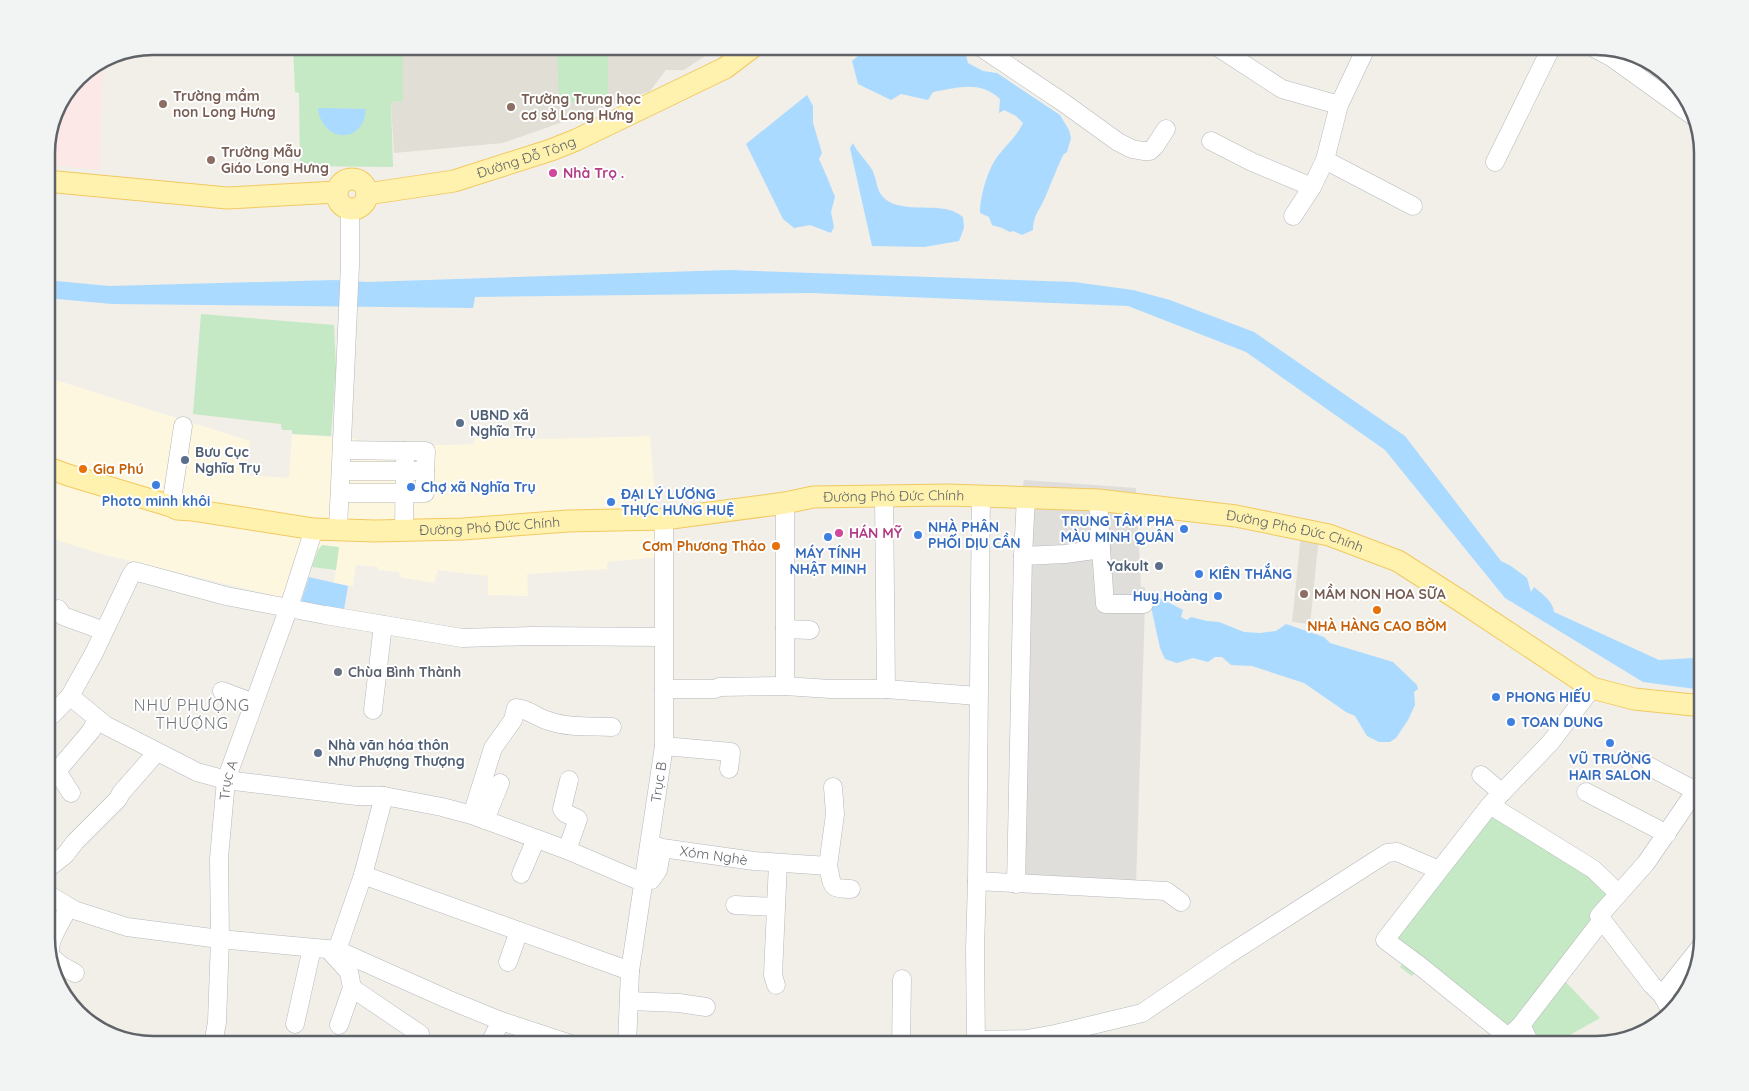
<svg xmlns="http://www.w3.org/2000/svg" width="1749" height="1091" font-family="Quicksand,sans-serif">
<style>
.commercial{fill:#fef7e0}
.industrial{fill:#e0deda}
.education{fill:#e1ded6}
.medical{fill:#fce8e6}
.green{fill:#c5e8c5}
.water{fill:#aadaff}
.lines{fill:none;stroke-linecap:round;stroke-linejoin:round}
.minor-casing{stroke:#b5b8bc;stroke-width:19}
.major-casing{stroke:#f2c960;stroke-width:23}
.minor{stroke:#fff;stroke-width:18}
.major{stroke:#fff2af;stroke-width:21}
.education-dot{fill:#8d6e63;stroke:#fff;stroke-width:2}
.hotel-dot{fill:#d1479c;stroke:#fff;stroke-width:2}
.service-dot{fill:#5c6f8a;stroke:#fff;stroke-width:2}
.food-dot{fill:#e8710a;stroke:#fff;stroke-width:2}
.shop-dot{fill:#3f7fe0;stroke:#fff;stroke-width:2}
.worship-dot{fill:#6b7280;stroke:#fff;stroke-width:2}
.labels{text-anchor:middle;stroke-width:4;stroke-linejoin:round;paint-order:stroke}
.education-label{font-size:14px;font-weight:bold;fill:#785e54;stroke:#fff;text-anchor:start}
.street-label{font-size:14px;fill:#5f6368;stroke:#fff}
.hotel-label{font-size:14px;font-weight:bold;fill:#b23c85;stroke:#fff;text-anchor:start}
.service-label{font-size:14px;font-weight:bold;fill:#4e5e75;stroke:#fff;text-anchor:start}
.food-label{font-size:14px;font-weight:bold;fill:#c56008;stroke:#fff;text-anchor:start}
.shop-label{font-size:14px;font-weight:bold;fill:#366cbe;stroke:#fff;text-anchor:start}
.worship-label{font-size:14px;font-weight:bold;fill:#5b616d;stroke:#fff;text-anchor:start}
.quarter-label{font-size:16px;letter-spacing:1px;fill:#70757a;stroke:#fff}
.rim{fill:none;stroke:#5f6368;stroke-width:2.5}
</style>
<rect width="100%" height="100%" fill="#f1efe8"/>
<path class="commercial" d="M46,377L250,441L245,475L289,478L292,434L357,439V448L474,444V438L548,439L650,436L660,557L607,562V569L527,574L528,596L488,595V576L438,570L434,583L400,577L399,572L378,570V567L356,565L353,586L334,583L339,548L318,550L301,602L105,555L46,537Z"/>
<path class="industrial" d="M1024,480L1136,488L1141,587H1145V605L1136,885L1016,884L1022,492Z"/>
<path class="education" d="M403,46H720L684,70H666L650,91L503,143L394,153L391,102L403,101Z
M1301,535L1319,537L1310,624L1292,622Z"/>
<path class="medical" d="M103,61L99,170L46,164V146L57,106L78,77Z"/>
<path class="green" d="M293,46H403V101L391,102L393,167L300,166L299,93L295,92Z
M557,46H608V102L559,103Z
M201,314L334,325L336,368L331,436L292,434V430H282L281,424L193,414Z
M322,545L339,547L336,570L312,567L318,550Z
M1490,805L1618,893L1559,975L1600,1018L1552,1045H1515L1420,966L1412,976L1400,967L1408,957L1385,940Z"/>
<path class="water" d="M870,46H953L965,51L968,63L983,71L997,73L1060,115L1069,130L1071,138L1067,152L1063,155C1056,170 1050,186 1044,200C1038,212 1033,217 1033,230L1022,235L1013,231L1010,232L1002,228L992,225L989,217L980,213C980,197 987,171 997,157C1006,145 1017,136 1023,123L1016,116L1004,110L999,113L1000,99C979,80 959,88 933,92L928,100L901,94L891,100L858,84L852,61Z
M807,95L813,106V123L822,153L819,159L827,177L835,197L831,212L834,227L831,233L810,225L794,228L783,219L746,144Z
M318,108L366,109C363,147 321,141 318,108Z
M853,143C857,152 865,159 871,168C876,175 876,186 880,193C892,214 930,204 949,210C954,211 959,214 963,217L964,228L959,241L924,247L872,246L850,148Z
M729,270L1074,282L1133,290L1170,300L1254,332L1405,436L1501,561L1511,566L1527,578L1531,592L1534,587C1542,594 1553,601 1554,612L1659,660L1694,658L1703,660V690L1643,682L1505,598L1385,450L1246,352L1128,306L811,293L475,297L473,308L112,304L46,298V280L109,286L334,280L367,282Z
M309,577L348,586L343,616L301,602Z
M1156,596L1183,610L1181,617L1187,620L1191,617L1207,621L1219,622L1244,632L1260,633L1276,631L1286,624L1324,637L1330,643L1393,662L1417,685L1418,689L1414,692L1415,705L1408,720L1396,738L1390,742H1379L1367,736L1355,716L1346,712L1304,683L1252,666L1231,665L1222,657H1215L1208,662L1193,658L1177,663L1165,659L1160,648L1150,602Z"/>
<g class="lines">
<g class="minor-casing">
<g id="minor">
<path d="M979,46L1064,103L1118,142L1132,149L1143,151H1150L1155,146L1166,129"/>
<path d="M1216,46L1282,89L1339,105"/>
<path d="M1590,46L1611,57L1693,116"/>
<path d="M1211,141L1252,162L1312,187"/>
<path d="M1325,160L1413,206"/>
<path d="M1495,162L1552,46"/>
<path d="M1293,216L1312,187L1325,160L1339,105L1367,46"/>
<path d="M342,450L405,451L404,530"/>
<path d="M405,451H426L425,471"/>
<path d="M340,493H425V471H341"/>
<path d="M884,496L886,689"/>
<path d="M171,506L183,426"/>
<path d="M338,529L350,265V209"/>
<path d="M1101,549L1105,604H1144"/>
<path d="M1023,556L1065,554L1101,549L1098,500"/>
<path d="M58,609L63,616L104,631"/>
<path d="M785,629L810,630"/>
<path d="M785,686V503"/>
<path d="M1592,688L1550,743L1490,805L1385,940L1420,966L1508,1037L1521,1025L1602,920"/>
<path d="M664,689H715L719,687L785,686L830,689H886L978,696"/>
<path d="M222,691L254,703"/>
<path d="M373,710L383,625"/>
<path d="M46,712L52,715L70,696"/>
<path d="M664,746L731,752L729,769"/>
<path d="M1639,761L1696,791"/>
<path d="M1481,775L1502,793"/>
<path d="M1586,792L1667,834"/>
<path d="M71,793L57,771L91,731L97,719"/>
<path d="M1490,805L1593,869L1618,893"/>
<path d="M472,815L493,748L513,720L516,708C529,709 537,718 549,721C569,728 591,726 612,727"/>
<path d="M485,820L500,783"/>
<path id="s1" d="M651,844L662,848L754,861L828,866L835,814L833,787"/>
<path d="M662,848L658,870L651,880L642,882L567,850L472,815L442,807L384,796H357L226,780L197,772L105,725L70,696L94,653L131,575L134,571L226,596L325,615L462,638L531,636L663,637"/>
<path d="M567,850L578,819L565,813L562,809L569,780"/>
<path d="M828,866C833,886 829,889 851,889"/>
<path d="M46,870L65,855L75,842L118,799L121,793L157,752"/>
<path d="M521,874L536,839"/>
<path d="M363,875L630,971"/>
<path d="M977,881L1166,891L1181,902"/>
<path d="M1016,884L1023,556L1026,497"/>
<path d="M46,893L74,910L127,927L220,939L337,950L447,999L501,1021L574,1045"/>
<path d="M735,905L776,907"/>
<path d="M69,907C63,919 44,945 52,957C57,964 68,969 75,973"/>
<path d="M329,950L349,972L352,988L420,1034"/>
<path d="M337,950L363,875L384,796"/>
<path d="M508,962L519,931"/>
<path d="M776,985L773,975L778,863"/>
<path d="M1662,995L1701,946"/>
<path d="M629,1001L679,1003L706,1007"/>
<path d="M1670,1009L1662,995L1652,985L1599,916L1646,863L1703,780"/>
<path d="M295,1024L312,948"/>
<path d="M339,1025L352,988"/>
<path d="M1521,1025L1531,1045"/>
<path d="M976,1040L1027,1039L1055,1034L1142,1013L1226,956L1387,853L1397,852L1439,870"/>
<path id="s2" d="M213,1045L217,1022L220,939L219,858L226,780L289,607L314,529"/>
<path d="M489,1045L501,1021"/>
<path id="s3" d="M627,1045L630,971L664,746V519"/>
<path d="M901,1045L902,979"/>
<path d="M976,1045L975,948L977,881L981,496"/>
</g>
</g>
<g class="major-casing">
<g id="major">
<circle cx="352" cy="194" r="15"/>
<path d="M46,181L227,198L337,192"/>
<path id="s4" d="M367,194L454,181L551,150L576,140L725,68L754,46"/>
<path id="s5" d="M46,467L68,475L171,506L177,509L192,510L314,529L375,531L463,529L568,521L664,519L785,503L813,497L948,495L1098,500L1236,516L1329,535L1398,561L1459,600L1592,688L1634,699L1703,706"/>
</g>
</g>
<use href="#minor" class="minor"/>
<use href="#major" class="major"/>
</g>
<g class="education-dot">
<circle cx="163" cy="104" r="5"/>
<circle cx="511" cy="107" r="5"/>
<circle cx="211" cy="160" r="5"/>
<circle cx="1304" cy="594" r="5"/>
</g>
<g class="hotel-dot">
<circle cx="553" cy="173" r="5"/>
<circle cx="839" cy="533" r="5"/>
</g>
<g class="service-dot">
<circle cx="460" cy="423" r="5"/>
<circle cx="185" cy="460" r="5"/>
<circle cx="1159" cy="566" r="5"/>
<circle cx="318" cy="753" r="5"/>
</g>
<g class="food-dot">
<circle cx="83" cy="469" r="5"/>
<circle cx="776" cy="546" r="5"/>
<circle cx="1377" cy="610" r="5"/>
</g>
<g class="shop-dot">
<circle cx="156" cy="485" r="5"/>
<circle cx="411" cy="487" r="5"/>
<circle cx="611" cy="502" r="5"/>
<circle cx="1184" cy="529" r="5"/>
<circle cx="918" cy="535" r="5"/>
<circle cx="828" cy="537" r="5"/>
<circle cx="1199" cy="574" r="5"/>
<circle cx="1218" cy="596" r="5"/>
<circle cx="1496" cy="697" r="5"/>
<circle cx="1511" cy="722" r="5"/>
<circle cx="1610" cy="743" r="5"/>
</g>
<circle class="worship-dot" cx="338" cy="672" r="5"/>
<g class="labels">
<g class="education-label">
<text x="173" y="101">Trường mầm<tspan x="173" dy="16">non Long Hưng</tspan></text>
<text x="521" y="104">Trường Trung học<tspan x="521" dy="16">cơ sở Long Hưng</tspan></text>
<text x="221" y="157">Trường Mẫu<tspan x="221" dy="16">Giáo Long Hưng</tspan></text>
<text x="1314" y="599">MẦM NON HOA SỮA</text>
</g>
<g class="street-label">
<text dy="5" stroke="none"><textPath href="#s4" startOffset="164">Đường Đỗ Tông</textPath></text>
<text dy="5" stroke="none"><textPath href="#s5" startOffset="858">Đường Phó Đức Chính</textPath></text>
<text dy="5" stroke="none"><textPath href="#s5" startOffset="452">Đường Phó Đức Chính</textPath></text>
<text dy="5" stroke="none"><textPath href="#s5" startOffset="1262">Đường Phó Đức Chính</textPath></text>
<text dy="5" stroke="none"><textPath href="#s2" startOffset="266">Trục A</textPath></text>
<text dy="5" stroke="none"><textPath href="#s3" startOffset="265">Trục B</textPath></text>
<text dy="5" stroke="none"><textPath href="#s1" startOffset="64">Xóm Nghè</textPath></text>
</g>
<g class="hotel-label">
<text x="563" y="178">Nhà Trọ .</text>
<text x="849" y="538">HÁN MỸ</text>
</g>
<g class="service-label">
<text x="470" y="420">UBND xã<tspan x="470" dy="16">Nghĩa Trụ</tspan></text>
<text x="195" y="457">Bưu Cục<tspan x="195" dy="16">Nghĩa Trụ</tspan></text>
<text x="1149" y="571" text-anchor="end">Yakult</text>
<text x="328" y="750">Nhà văn hóa thôn<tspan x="328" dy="16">Như Phượng Thượng</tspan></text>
</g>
<g class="food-label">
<text x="93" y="474">Gia Phú</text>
<text x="766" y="551" text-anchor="end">Cơm Phương Thảo</text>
<text x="1377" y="631" text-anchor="middle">NHÀ HÀNG CAO BỜM</text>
</g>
<g class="shop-label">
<text x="421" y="492">Chợ xã Nghĩa Trụ</text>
<text x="621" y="499">ĐẠI LÝ LƯƠNG<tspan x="621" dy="16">THỰC HƯNG HUỆ</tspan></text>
<text x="156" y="506" text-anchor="middle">Photo minh khôi</text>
<text x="1174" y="526" text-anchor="end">TRUNG TÂM PHA<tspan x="1174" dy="16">MÀU MINH QUÂN</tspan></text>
<text x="928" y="532">NHÀ PHÂN<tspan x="928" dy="16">PHỐI DỊU CẦN</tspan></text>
<text x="828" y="558" text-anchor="middle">MÁY TÍNH<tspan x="828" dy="16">NHẬT MINH</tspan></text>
<text x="1209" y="579">KIÊN THẮNG</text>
<text x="1208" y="601" text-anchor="end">Huy Hoàng</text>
<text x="1506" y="702">PHONG HIẾU</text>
<text x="1521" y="727">TOAN DUNG</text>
<text x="1610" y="764" text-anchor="middle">VŨ TRƯỜNG<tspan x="1610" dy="16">HAIR SALON</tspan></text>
</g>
<g class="worship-label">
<text x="348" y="677">Chùa Bình Thành</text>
</g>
<g class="quarter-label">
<text x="192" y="711">NHƯ PHƯỢNG<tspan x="192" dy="18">THƯỢNG</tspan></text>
</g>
</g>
<path d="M0 0H1749V1091H0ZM153 55H1596A98 98 0 0 1 1694 153V938A98 98 0 0 1 1596 1036H153A98 98 0 0 1 55 938V153A98 98 0 0 1 153 55Z" fill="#f2f3f3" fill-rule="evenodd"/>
<path class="rim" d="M153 55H1596A98 98 0 0 1 1694 153V938A98 98 0 0 1 1596 1036H153A98 98 0 0 1 55 938V153A98 98 0 0 1 153 55Z"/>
</svg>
